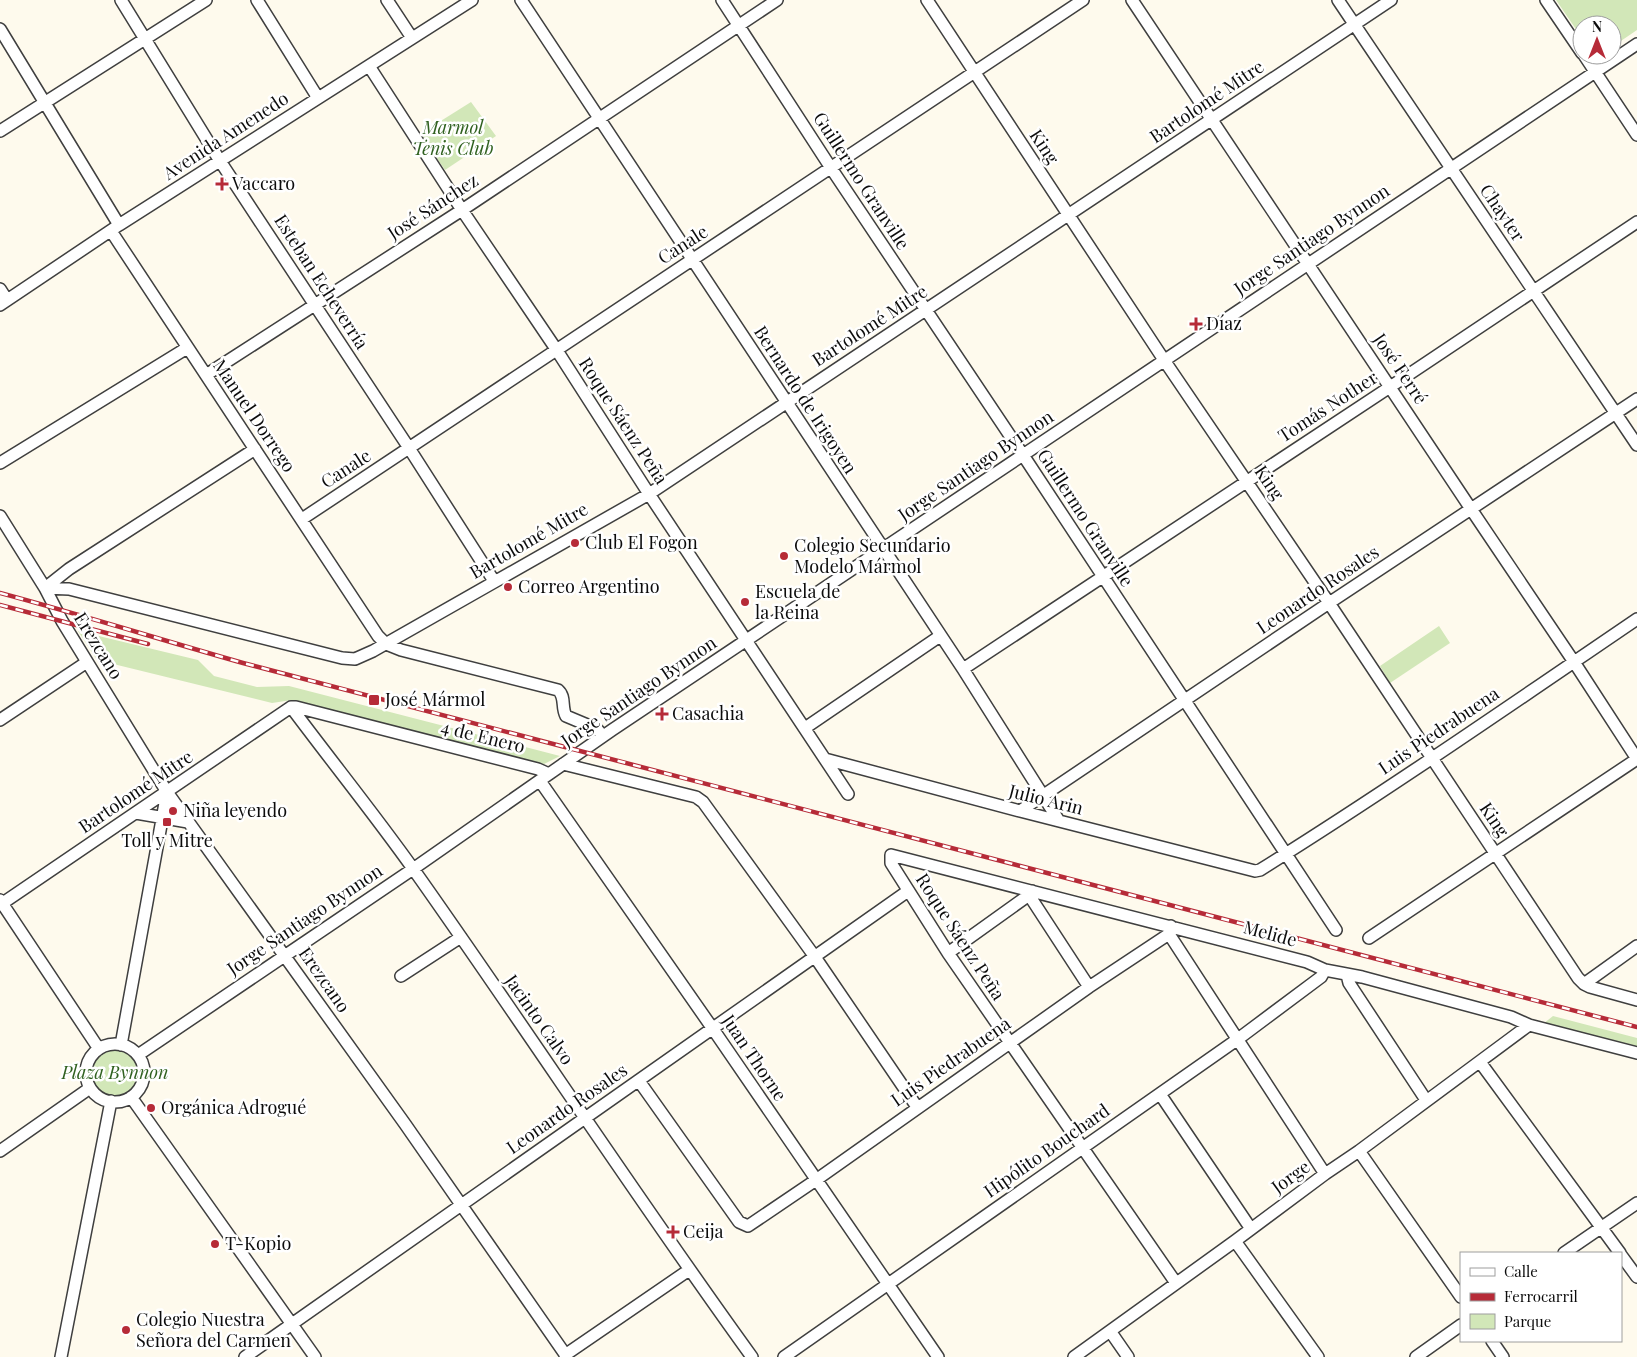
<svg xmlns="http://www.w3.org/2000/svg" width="1637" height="1357" font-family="'Playfair Display',serif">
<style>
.green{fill:#d2e7b8}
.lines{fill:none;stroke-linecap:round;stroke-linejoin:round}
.minor-casing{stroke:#3f3f3f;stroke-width:14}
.minor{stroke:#fff;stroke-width:11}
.rail-casing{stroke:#b62b38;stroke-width:4.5}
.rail{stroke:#fff;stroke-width:2.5;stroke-dasharray:8;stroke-linecap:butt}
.poi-dot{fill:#b62b38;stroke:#fff;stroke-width:2}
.labels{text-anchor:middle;stroke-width:5;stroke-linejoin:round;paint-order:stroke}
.street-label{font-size:18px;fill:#0c0c0c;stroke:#fff}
.park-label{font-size:18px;font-style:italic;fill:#306120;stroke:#fff}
.poi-label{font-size:18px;fill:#0c0c0c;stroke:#fff;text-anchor:start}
</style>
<rect width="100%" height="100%" fill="#fefaed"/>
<path class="green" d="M1556,0H1637V30L1612,47V25H1582V38Z
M471,102L496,136L445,170L420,134Z
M1439,626L1450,643L1390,683L1380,666Z
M78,631L198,660L214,676L257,687L289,686L560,756L544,764L292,700L272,703L97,660Z
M1553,1016L1637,1038V1049L1543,1024Z
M90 1073a25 25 0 1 1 50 0a25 25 0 1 1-50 0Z"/>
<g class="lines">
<g class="minor-casing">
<path id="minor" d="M121,0L220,161L409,448L494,581
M257,0L318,98
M387,0L412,38
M521,0L963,669L1059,821
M722,0L831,168L1023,455L1336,930
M927,0L1164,360L1329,603L1578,978L1584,984L1590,987L1637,1000
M1132,0L1471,509L1574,662L1637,759
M1338,0L1637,445
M1546,0L1582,53
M0,29L119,225
M1584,55L1637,135
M369,66L462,210L556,349L649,494L848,794
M0,131L206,0
M111,231L378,636L386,644L401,650L558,690C566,697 561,707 566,716L597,729L603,736
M0,289L7,300
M0,305L119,225L472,0
M206,375L462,210L777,0
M0,463L187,348
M0,516L45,588L62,621L167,792L405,1124L567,1357
M302,519L1083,0
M45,588L69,589L342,658L355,659L373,651L649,494L1391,0
M45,588L69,569L255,449
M963,669L1390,387L1637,222
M291,707C332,762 375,815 414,870C528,1031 636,1197 752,1357
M291,707H296L538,769L549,774
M0,720L87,662
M805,728L940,636
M825,759L1020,811L1255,871L1260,870C1388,790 1512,704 1637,619
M563,764L696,797L703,802L815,957L917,1107
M540,781L713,1029L938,1357
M1020,811L1329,603L1637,399
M136,813L188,822
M1029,895L1089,987
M0,900L99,1049
M0,905L291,707
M1169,934L1325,1174
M1369,938L1637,759
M948,953L1029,895L1032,891
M1347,975L1349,983L1426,1100
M401,976L461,937
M1584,984L1637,946
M86 1073a29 29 0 1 1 58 0a29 29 0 1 1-58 0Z
M121,1045L167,792
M138,1055L413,869L612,730L1637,44
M1480,1062L1620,1253
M639,1081L739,1222L748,1226L816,1180L1089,987L1169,934L1171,926
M1160,1094L1251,1229
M131,1097L315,1357
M0,1151L90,1088
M1359,1151L1461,1297
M1235,1241L1318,1357
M1564,1253L1637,1203
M1621,1255L1637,1277
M1176,1283L948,953L891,863V855L1307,962L1325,970L1362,977L1511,1017L1529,1025L1637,1053
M1110,1331L1128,1357
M1492,1341L1503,1357
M565,1355L689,1270
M61,1357L111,1101
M245,1357L908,891
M784,1357L1238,1039L1321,977L1325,970
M1074,1357L1235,1241L1325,1174L1359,1151L1529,1025
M1416,1357L1461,1325"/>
</g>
<use href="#minor" class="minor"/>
<g class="rail-casing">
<path id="rail" d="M0,593C82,615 162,640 243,663L1637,1027
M0,605L148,644"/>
</g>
<use href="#rail" class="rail"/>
</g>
<g class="poi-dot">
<path d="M219.5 176.5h5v5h5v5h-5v5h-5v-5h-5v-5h5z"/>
<path d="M1193.5 316.5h5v5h5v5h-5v5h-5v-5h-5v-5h5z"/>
<circle cx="575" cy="543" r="5"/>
<circle cx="784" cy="556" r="5"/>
<circle cx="508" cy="587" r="5"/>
<circle cx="745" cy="602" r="5"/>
<rect x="368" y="694" width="12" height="12" rx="2.5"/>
<path d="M659.5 706.5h5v5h5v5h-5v5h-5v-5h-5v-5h5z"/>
<circle cx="173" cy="811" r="5"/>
<rect x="162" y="817" width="10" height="10" rx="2.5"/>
<circle cx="151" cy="1108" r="5"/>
<path d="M670.5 1224.5h5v5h5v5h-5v5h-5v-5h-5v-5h5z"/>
<circle cx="215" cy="1244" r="5"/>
<circle cx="126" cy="1330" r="5"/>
</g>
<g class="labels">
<g class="street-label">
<text transform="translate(1207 102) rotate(-34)" y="6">Bartolomé Mitre</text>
<text transform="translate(226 136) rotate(-33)" y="6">Avenida Amenedo</text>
<text transform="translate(1044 147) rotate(57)" y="6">King</text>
<text transform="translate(861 181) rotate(57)" y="6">Guillermo Granville</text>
<text transform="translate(433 207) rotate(-33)" y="6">José Sánchez</text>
<text transform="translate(1502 213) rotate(56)" y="6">Chayter</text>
<text transform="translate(1312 240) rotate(-34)" y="6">Jorge Santiago Bynnon</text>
<text transform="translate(683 245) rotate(-33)" y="6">Canale</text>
<text transform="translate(321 282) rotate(57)" y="6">Esteban Echeverría</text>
<text transform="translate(870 326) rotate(-33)" y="6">Bartolomé Mitre</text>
<text transform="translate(1400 369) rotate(56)" y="6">José Ferré</text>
<text transform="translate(805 400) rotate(57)" y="6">Bernardo de Irigoyen</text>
<text transform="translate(1328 407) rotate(-33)" y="6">Tomás Nother</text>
<text transform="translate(254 416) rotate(56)" y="6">Manuel Dorrego</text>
<text transform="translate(623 421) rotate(57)" y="6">Roque Sáenz Peña</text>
<text transform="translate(976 466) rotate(-34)" y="6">Jorge Santiago Bynnon</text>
<text transform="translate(346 469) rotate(-33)" y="6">Canale</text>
<text transform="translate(1269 483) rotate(56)" y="6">King</text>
<text transform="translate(1085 518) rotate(57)" y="6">Guillermo Granville</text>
<text transform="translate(529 541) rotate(-30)" y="6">Bartolomé Mitre</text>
<text transform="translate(1318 590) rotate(-34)" y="6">Leonardo Rosales</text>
<text transform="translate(98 646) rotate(58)" y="6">Erezcano</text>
<text transform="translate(639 692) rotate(-34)" y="6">Jorge Santiago Bynnon</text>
<text transform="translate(1439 731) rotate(-34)" y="6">Luis Piedrabuena</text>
<text transform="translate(483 737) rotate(14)" y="6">4 de Enero</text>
<text transform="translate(136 792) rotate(-34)" y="6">Bartolomé Mitre</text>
<text transform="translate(1046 800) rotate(14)" y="6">Julio Arin</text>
<text transform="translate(1494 820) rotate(56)" y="6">King</text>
<text transform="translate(305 920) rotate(-34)" y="6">Jorge Santiago Bynnon</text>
<text transform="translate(1270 934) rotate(15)" y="6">Melide</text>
<text transform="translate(960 937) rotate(57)" y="6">Roque Sáenz Peña</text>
<text transform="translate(324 980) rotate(55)" y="6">Erezcano</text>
<text transform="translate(539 1020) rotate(55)" y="6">Jacinto Calvo</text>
<text transform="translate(754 1058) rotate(56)" y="6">Juan Thorne</text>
<text transform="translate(951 1062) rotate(-35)" y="6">Luis Piedrabuena</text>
<text transform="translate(567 1109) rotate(-35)" y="6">Leonardo Rosales</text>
<text transform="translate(1047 1151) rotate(-35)" y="6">Hipólito Bouchard</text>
<text transform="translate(1291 1177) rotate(-36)" y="6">Jorge</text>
</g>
<g class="park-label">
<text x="453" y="134">Marmol<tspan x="453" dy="21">Tenis Club</tspan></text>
<text x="115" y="1079">Plaza Bynnon</text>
</g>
<g class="poi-label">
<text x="232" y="190">Vaccaro</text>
<text x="1206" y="330">Díaz</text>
<text x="585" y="549">Club El Fogon</text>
<text x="794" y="552">Colegio Secundario<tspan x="794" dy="21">Modelo Mármol</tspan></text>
<text x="518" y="593">Correo Argentino</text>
<text x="755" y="598">Escuela de<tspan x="755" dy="21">la Reina</tspan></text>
<text x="385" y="706">José Mármol</text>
<text x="672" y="720">Casachia</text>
<text x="183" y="817">Niña leyendo</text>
<text x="167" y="847" text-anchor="middle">Toll y Mitre</text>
<text x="161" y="1114">Orgánica Adrogué</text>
<text x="683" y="1238">Ceija</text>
<text x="225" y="1250">T-Kopio</text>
<text x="136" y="1326">Colegio Nuestra<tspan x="136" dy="21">Señora del Carmen</tspan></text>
</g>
</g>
<rect x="1460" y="1252" width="162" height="90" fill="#ffffff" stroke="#9e9e9e"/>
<rect x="1470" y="1268" width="25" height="8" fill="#ffffff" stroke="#9e9e9e"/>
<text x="1504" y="1277" font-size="15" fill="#0c0c0c">Calle</text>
<rect x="1470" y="1293" width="25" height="8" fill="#b62b38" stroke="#9e9e9e"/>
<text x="1504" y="1302" font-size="15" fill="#0c0c0c">Ferrocarril</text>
<rect x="1470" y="1314" width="25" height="15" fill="#d2e7b8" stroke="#9e9e9e"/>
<text x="1504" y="1327" font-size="15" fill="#0c0c0c">Parque</text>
<g transform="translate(1597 40)"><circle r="24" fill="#ffffff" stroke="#9e9e9e"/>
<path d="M0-4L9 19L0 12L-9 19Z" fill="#b62b38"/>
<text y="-8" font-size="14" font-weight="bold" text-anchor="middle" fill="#0c0c0c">N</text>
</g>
</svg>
